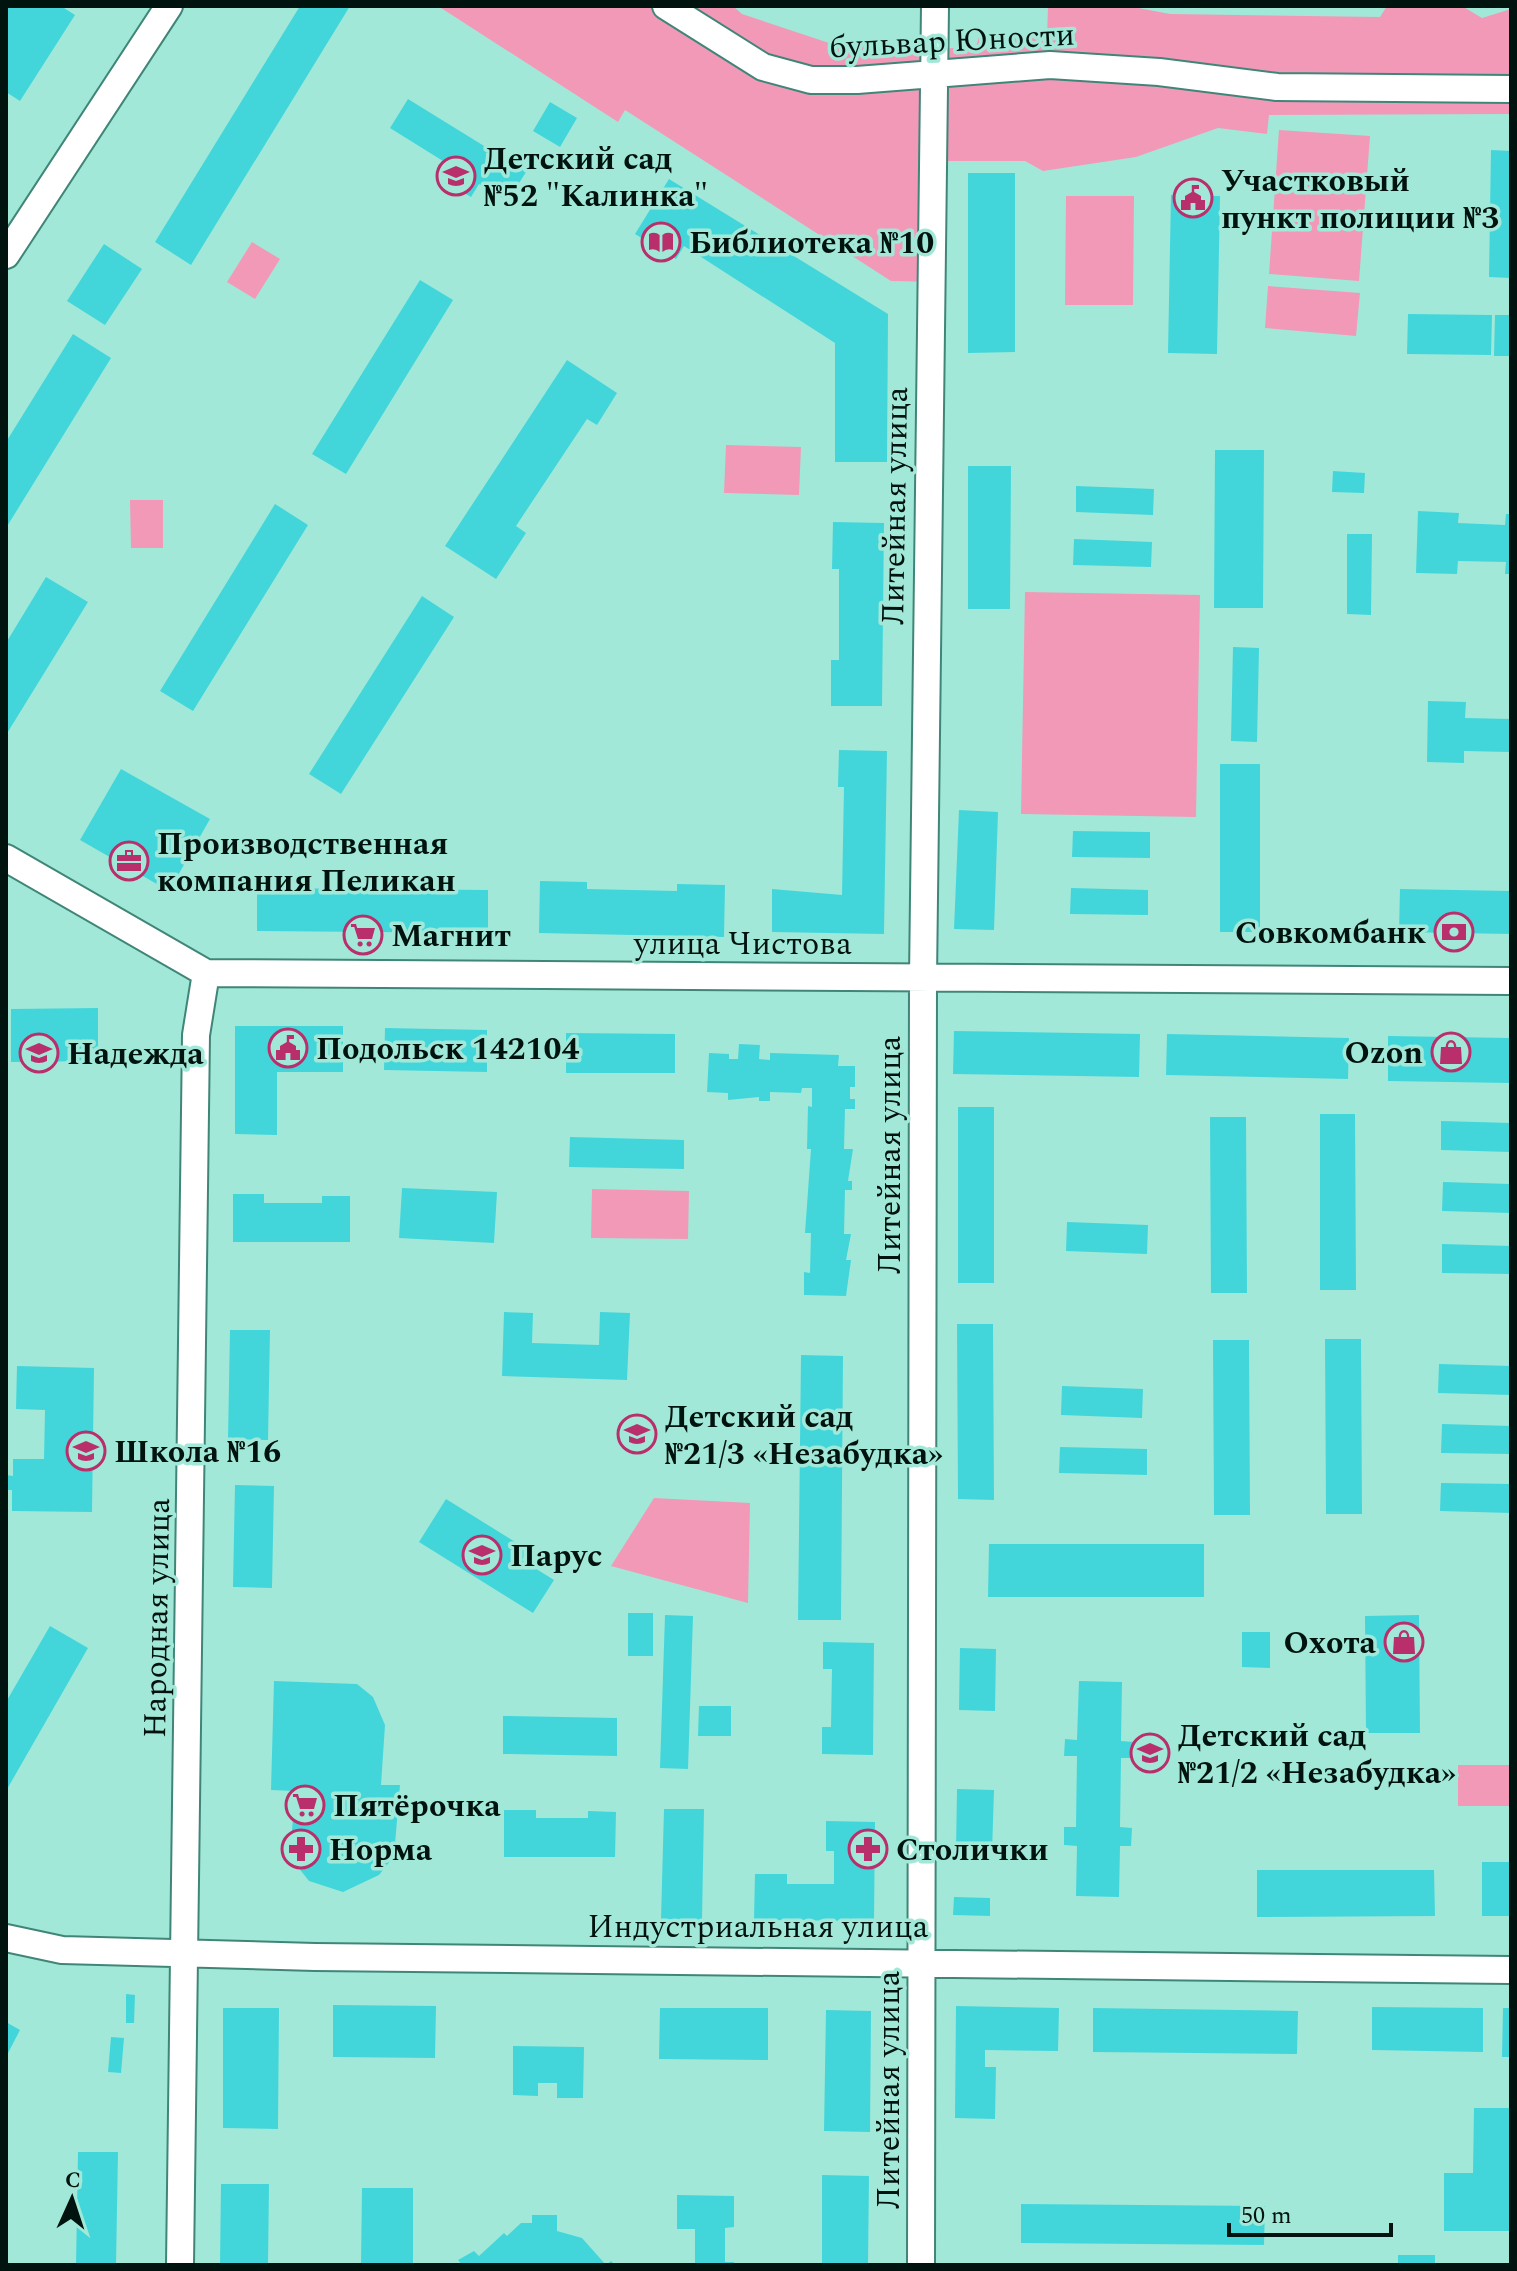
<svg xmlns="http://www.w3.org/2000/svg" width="1517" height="2271" font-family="Spectral,serif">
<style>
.green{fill:#f299b7}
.building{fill:#42d6db}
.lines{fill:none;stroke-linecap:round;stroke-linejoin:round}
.minor-casing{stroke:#408678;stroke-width:30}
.minor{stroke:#fff;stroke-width:26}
.labels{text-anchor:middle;stroke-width:7;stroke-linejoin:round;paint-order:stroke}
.street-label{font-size:32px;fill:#00130e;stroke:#a2e8d8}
.poi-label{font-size:32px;font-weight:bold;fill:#00130e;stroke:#a2e8d8;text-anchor:start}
</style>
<rect width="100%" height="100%" fill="#a2e8d8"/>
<path class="green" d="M438,6H733L742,14L832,44L913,50L976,47L979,37L1047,38L1048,6H1128L1170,14L1380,17L1387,6H1462L1482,18L1511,9V114L1269,115L1267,134L1218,128L1136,157L1043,171L1025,161H947L941,282L891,281L625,110L618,122Z
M1279,130L1370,136L1359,281L1269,274Z
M1066,196H1134L1133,305H1065Z
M252,242L280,259L255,299L227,282Z
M1268,286L1360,293L1356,336L1265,328Z
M726,445L801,447L799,495L724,493Z
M130,500H163V548H131Z
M1025,592L1200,595L1196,817L1021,814Z
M592,1189L689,1191L688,1239L591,1238Z
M654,1498L750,1503L748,1603L611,1566Z
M1458,1765H1511V1806H1458Z"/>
<path class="building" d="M6,6H61L75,15L20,101L6,92Z
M300,6H350L191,265L155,242Z
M408,99L526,172L508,201L479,184L471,197L443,180L451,166L390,128Z
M550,102L577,118L560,147L533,131Z
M1491,150L1511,151V278L1489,277Z
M968,173H1015V352L968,353Z
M669,179L888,314L887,462H835V343L684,246L676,259L635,234Z
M1171,195L1220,196L1217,354L1168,353Z
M104,244L142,269L105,325L67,301Z
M420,280L453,300L346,474L312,454Z
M1408,314L1492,315L1491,355L1407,354Z
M1495,315H1511V356H1494Z
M73,334L111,358L6,528V442Z
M567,360L617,393L597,425L587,419L516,526L526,533L496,579L445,546Z
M1215,450H1264L1263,608H1214Z
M968,466H1011L1010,609H968Z
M1333,471L1365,473L1364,493L1332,492Z
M1076,486L1154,489L1153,515L1076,512Z
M275,504L308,525L193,711L160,691Z
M1418,511L1459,513L1458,523L1505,525L1506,514H1511V574H1505L1506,562L1458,561L1457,574L1416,573Z
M833,522L884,523L882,706H831V660H839V569H832Z
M1347,534H1372L1371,615L1347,614Z
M1074,539L1152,542L1151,567L1073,565Z
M46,577L88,602L6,735V643Z
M422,596L454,617L341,794L309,774Z
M1233,647L1259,648L1257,742L1231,741Z
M1428,701L1466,702L1465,718L1511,719V752L1464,751V763L1427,762Z
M839,750L887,751L884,934L772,932V889L842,895L844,787H838Z
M1220,764H1260V932H1220Z
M121,769L210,819L169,891L80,840Z
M959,810L998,812L994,930L954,929Z
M1073,831L1150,832V858L1072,857Z
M540,881L587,882V889L677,891V884L725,885L724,937L539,933Z
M257,888L488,890V933L257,931Z
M1071,888L1148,890V915L1070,914Z
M1400,889L1511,891V934L1399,932Z
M98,1008V1061L11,1062V1009Z
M235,1026H343V1072H277V1135L235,1134Z
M385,1028L487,1030V1072L384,1070Z
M954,1031L1140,1034L1139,1077L953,1074Z
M566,1033L675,1034V1073H566Z
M1167,1034L1349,1038L1348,1079L1166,1075Z
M1388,1036L1511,1038V1083L1388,1081Z
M739,1044L760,1045L759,1059L770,1060V1053L839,1055L838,1066H855V1087H850V1099H855V1109H845L844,1149H853L848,1181H852V1190H845L844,1234H851L846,1260H851L846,1296L804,1295V1272L810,1273L811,1233H805L811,1149H807L808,1106L812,1107V1088H802L801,1093L770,1092V1101H759V1097L728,1100V1093L707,1092L709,1053L729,1054V1059H738Z
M958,1107H994V1283H958Z
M1320,1114H1355L1356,1290H1320Z
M1210,1117H1246L1247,1293H1211Z
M1441,1121L1511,1123V1152L1441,1150Z
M570,1137L684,1140V1169L569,1167Z
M1443,1182L1511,1184V1213L1442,1211Z
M402,1188L497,1192L494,1243L399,1238Z
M233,1194H264V1203H322V1196H350V1242H233Z
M1067,1222L1148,1225L1147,1254L1066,1251Z
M1442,1244L1511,1246V1274L1442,1273Z
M504,1312L533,1313L532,1343L599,1345L600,1312L630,1313L627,1380L502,1376Z
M957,1324H993L994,1500L958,1499Z
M230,1330H270L268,1440L228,1439Z
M1325,1339H1361L1362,1514H1326Z
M1213,1340H1249L1250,1515H1214Z
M801,1355L843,1356L841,1620H798Z
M1439,1364L1511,1366V1395L1438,1393Z
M17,1366L94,1368L92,1512L12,1511V1490H6V1475L13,1476V1459H44L45,1410L16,1409Z
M1062,1386L1143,1389L1142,1418L1061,1415Z
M1442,1424L1511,1426V1454L1441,1453Z
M1060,1447L1147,1449V1475L1059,1473Z
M1441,1483L1511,1484V1513L1440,1511Z
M235,1485L274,1486L272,1588L233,1587Z
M446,1499L528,1550L522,1560L554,1580L533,1613L419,1542Z
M989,1544H1204V1597H988Z
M628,1613H653V1656H628Z
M665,1615L693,1616L688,1769L660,1768Z
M1419,1615L1420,1733H1366L1365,1616Z
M50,1626L88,1648L6,1791V1702Z
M1242,1632H1270V1668L1242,1667Z
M823,1642L874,1643L873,1755L822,1754V1727H831L832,1669H823Z
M960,1648L996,1649L995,1711L959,1710Z
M274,1681L357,1684L373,1697L385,1725L381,1785H400L394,1856L379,1875L343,1892L309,1881L290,1857L295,1791L271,1790Z
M1079,1681L1122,1682L1121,1741L1134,1742L1133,1758H1121L1120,1827L1132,1828L1131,1846H1120L1119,1897L1076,1896L1077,1846L1064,1845V1827H1076L1077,1756H1064L1065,1739L1077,1740Z
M699,1706H731V1736H698Z
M503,1716L617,1718V1756L503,1754Z
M957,1789L994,1790L992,1852L956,1851Z
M664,1809H704L702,1920L661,1919Z
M504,1810H536V1818H588V1811L616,1812L615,1857H504Z
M826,1821L875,1822L874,1921L754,1920L755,1874H787V1884H834V1851H826Z
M1482,1862H1511V1916H1482Z
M1257,1870H1434L1435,1916L1257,1917Z
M954,1897L990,1898V1916L953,1915Z
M126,1994L135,1995L134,2023H126Z
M333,2005L436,2006L435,2058L333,2057Z
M956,2006L1059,2008L1058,2051L985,2050V2067H996L995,2119L955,2118Z
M1372,2007L1483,2008V2052L1372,2050Z
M223,2008H279L278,2129L223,2128Z
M660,2008H768V2060L659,2059Z
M1093,2008L1298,2011L1297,2054L1093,2052Z
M1503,2008H1511V2057H1502Z
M826,2010L871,2011L870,2132L824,2131Z
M6,2022L20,2030L6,2057Z
M111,2037L124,2038L121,2073L108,2072Z
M513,2046L584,2047L583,2098H557V2083H538V2096L513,2095Z
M1474,2108H1511V2231H1444V2173H1473Z
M78,2152H118L116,2265H76Z
M822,2175L869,2176L868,2265H822Z
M221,2184H269L268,2265H220Z
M362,2188H413V2265H361Z
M677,2195L734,2196V2227L725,2228V2262H734V2265H695V2229H677Z
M1021,2204L1265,2206L1264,2245L1021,2243Z
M532,2215H557V2231L582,2238L606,2265L611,2261L615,2265H462L458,2260L474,2251L479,2256L504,2233L507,2236L521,2223H532Z
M1398,2255H1435V2265H1398Z"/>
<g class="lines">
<g class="minor-casing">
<path id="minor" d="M666,6L763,67L811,80H857L1050,65L1159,72L1277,87L1511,89
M6,255L169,6
M6,858L206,973L1511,981
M6,1938L62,1950L315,1957L1511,1970
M180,2265L196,1035L206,973
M921,2265L923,978L935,6"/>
</g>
<use href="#minor" class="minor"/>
</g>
<defs>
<g id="school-ring" transform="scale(2)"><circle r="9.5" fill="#a2e8d8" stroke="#b92f6c" stroke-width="1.5"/><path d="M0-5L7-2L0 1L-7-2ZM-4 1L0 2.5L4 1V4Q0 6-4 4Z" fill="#b92f6c"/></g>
<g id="civic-ring" transform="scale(2)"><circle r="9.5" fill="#a2e8d8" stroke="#b92f6c" stroke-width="1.5"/><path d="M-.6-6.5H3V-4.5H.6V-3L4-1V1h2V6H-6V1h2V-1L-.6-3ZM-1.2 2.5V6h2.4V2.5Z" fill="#b92f6c"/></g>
<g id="library-ring" transform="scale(2)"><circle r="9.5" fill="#a2e8d8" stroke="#b92f6c" stroke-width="1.5"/><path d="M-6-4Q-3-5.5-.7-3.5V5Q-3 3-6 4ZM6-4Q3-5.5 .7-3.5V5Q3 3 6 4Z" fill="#b92f6c"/></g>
<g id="office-ring" transform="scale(2)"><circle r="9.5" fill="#a2e8d8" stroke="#b92f6c" stroke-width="1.5"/><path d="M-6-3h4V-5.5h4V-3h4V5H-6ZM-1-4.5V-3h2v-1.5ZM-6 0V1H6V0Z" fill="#b92f6c"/></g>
<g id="bank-ring" transform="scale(2)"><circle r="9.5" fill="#a2e8d8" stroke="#b92f6c" stroke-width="1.5"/><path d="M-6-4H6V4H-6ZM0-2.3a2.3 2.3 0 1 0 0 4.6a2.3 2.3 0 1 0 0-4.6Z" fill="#b92f6c"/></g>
<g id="supermarket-ring" transform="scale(2)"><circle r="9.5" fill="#a2e8d8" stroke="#b92f6c" stroke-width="1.5"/><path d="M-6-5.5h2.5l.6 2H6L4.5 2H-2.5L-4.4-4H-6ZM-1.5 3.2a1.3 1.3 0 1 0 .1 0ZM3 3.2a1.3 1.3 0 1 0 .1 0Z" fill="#b92f6c"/></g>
<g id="shop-ring" transform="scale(2)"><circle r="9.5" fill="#a2e8d8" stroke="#b92f6c" stroke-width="1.5"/><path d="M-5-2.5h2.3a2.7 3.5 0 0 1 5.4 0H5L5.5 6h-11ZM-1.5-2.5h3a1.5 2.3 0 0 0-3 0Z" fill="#b92f6c"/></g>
<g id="university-ring" transform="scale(2)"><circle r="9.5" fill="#a2e8d8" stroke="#b92f6c" stroke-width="1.5"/><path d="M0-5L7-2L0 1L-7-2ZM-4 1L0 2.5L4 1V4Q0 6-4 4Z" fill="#b92f6c"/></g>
<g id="pharmacy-ring" transform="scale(2)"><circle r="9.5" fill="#a2e8d8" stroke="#b92f6c" stroke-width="1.5"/><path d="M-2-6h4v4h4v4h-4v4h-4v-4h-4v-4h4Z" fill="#b92f6c"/></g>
</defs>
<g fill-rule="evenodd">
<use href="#school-ring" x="456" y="176"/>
<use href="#civic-ring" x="1193" y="198"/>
<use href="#library-ring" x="661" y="242"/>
<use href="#office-ring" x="129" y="861"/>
<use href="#bank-ring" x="1454" y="932"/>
<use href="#supermarket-ring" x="363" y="935"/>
<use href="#civic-ring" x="288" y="1048"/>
<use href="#shop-ring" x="1451" y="1052"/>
<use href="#school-ring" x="39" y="1053"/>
<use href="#school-ring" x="637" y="1434"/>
<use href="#school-ring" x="86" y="1451"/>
<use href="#university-ring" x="482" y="1555"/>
<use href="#shop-ring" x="1404" y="1642"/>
<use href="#school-ring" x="1150" y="1753"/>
<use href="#supermarket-ring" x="305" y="1805"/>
<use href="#pharmacy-ring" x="301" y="1849"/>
<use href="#pharmacy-ring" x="868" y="1849"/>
</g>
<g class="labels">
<g class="street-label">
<text transform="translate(952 40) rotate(-3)" y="11">бульвар Юности</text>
<text transform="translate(894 506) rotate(-89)" y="11">Литейная улица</text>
<text x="743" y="954">улица Чистова</text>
<text transform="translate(889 1155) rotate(-90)" y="11">Литейная улица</text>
<text transform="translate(156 1618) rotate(-89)" y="11">Народная улица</text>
<text x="758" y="1937">Индустриальная улица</text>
<text transform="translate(888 2090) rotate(-90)" y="11">Литейная улица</text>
</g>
<g class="poi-label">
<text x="484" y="169">Детский сад<tspan x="484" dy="37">№52 "Калинка"</tspan></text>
<text x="1221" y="191">Участковый<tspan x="1221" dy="37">пункт полиции №3</tspan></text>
<text x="689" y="253">Библиотека №10</text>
<text x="157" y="854">Производственная<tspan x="157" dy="37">компания Пеликан</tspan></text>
<text x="1426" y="943" text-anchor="end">Совкомбанк</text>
<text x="391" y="946">Магнит</text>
<text x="316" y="1059">Подольск 142104</text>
<text x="1423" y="1063" text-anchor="end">Ozon</text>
<text x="67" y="1064">Надежда</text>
<text x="665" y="1427">Детский сад<tspan x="665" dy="37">№21/3 «Незабудка»</tspan></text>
<text x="114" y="1462">Школа №16</text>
<text x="510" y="1566">Парус</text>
<text x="1376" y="1653" text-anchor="end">Охота</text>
<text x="1178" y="1746">Детский сад<tspan x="1178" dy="37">№21/2 «Незабудка»</tspan></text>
<text x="333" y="1816">Пятёрочка</text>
<text x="329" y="1860">Норма</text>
<text x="896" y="1860">Столички</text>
</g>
</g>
<rect width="1517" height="2271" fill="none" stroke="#00130e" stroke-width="16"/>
<g transform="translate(72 2199) rotate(3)" stroke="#a2e8d8" stroke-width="6" paint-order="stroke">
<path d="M0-6L14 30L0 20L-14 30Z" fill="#00130e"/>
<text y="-12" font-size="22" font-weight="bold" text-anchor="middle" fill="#00130e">С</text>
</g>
<path d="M1229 2223v12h162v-12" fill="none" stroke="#00130e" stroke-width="4"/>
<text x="1241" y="2223" font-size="24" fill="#00130e" stroke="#a2e8d8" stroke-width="6" paint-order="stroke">50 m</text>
</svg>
